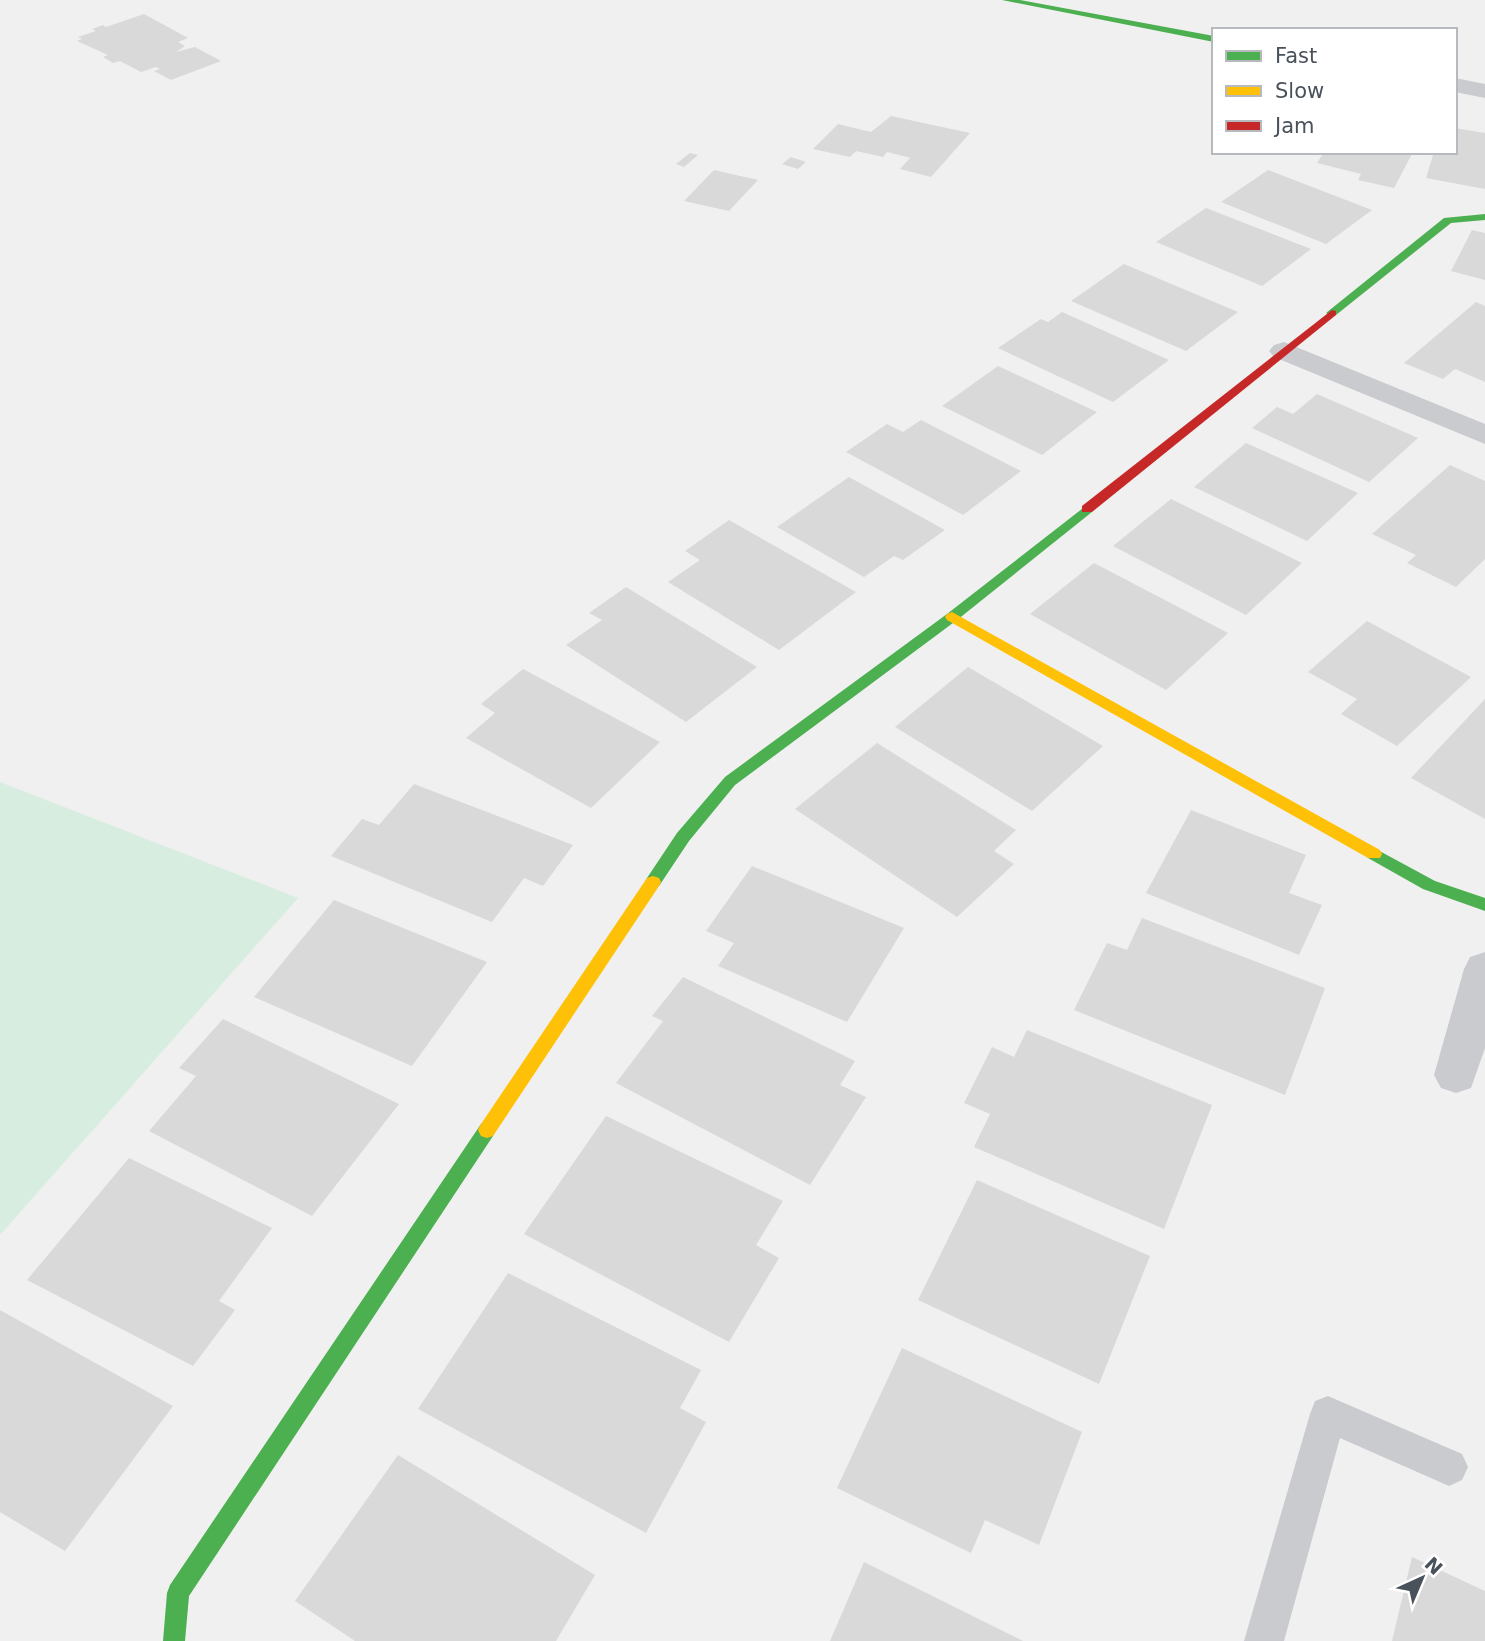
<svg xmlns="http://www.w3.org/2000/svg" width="1485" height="1641" font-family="'DejaVu Sans',sans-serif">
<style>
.green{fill:#d7ede0}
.building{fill:#d9d9da}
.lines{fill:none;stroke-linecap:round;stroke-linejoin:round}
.lane{fill:#cacbce;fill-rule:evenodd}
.street{fill:#cacbce;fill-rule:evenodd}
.fast{fill:#4caf50;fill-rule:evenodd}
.slow{fill:#ffc107;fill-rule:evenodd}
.jam{fill:#c62828;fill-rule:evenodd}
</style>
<rect width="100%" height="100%" fill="#f0f0f0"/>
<path class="green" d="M0,782L298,898L0,1235Z"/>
<path class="building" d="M144,14L188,38L178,42L185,46L176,52L195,47L221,61L171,80L154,71L160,69L156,67L141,72L120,61L113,63L103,57L108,55L77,41L82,39L78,37L96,31L92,29L103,25L106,27Z
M891,116L970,133L931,177L900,169L910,158L907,157L887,152L883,157L856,151L850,157L813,149L838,124L871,132Z
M1455,128L1485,133V189L1426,178L1434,152H1455Z
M1324,152H1413L1394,188L1358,180L1361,174L1317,163Z
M690,153L698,155L684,167L676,164Z
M791,157L806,162L798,169L782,164Z
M714,170L758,180L729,211L684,201Z
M1268,170L1372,210L1326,244L1221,202Z
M1206,208L1311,249L1262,286L1156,242Z
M1472,230L1485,233V280L1451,271Z
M1124,264L1238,312L1186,351L1071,301Z
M1476,302L1485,306V382L1455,369L1443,379L1404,363Z
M1062,312L1169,360L1113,402L998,348L1041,319L1048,322Z
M998,366L1097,412L1042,455L942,406Z
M1317,394L1418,438L1369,482L1252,428L1277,407L1293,414Z
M921,420L1021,471L963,515L846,452L887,424L903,432Z
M1246,443L1358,493L1307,541L1194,487Z
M1450,465L1485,481V559L1456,587L1407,563L1416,555L1372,534Z
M849,477L945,530L903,560L894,556L864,577L777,527Z
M1171,499L1302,563L1246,615L1113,546Z
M729,520L856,592L779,650L668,582L700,560L685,551Z
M1094,563L1228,633L1166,690L1030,614Z
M626,587L757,667L686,722L566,645L602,620L589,613Z
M1367,621L1471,677L1397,746L1341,714L1357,699L1308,672Z
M968,667L1103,746L1032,811L895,727Z
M523,669L660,742L591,808L466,738L495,713L481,704Z
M1485,699V819L1411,778Z
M877,743L1016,830L994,851L1014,864L957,917L795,809Z
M414,784L573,845L543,886L524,878L492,922L331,856L362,819L379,825Z
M1191,810L1306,855L1289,893L1322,905L1299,955L1146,893Z
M752,866L904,928L847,1022L718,966L734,943L706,931Z
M334,900L487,962L412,1066L254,997Z
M1142,918L1325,988L1285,1095L1074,1010L1107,943L1127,950Z
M683,977L855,1061L840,1085L866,1097L810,1185L616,1083L663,1021L652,1016Z
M223,1019L399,1104L312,1216L149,1131L196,1076L179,1068Z
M1027,1030L1212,1105L1164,1229L974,1147L990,1114L964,1103L992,1047L1014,1057Z
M606,1116L783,1201L756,1245L779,1258L729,1342L524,1234Z
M129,1158L272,1228L219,1301L235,1310L193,1366L27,1280Z
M977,1180L1150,1256L1099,1384L918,1300Z
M508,1273L701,1370L680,1408L706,1422L646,1533L418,1409Z
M0,1310L173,1406L65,1551L0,1512Z
M902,1348L1082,1432L1039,1545L985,1520L971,1553L837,1488Z
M398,1455L595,1575L556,1641H355L295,1601Z
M1412,1557L1485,1591V1641H1392Z
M864,1562L1023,1641H830Z"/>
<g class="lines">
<path class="lane" d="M1328,1396L1462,1454L1468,1467L1462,1480L1449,1486L1340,1438L1284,1641H1244L1310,1414L1315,1401Z"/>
<path class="street" d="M1455,78L1485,84V98L1455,92Z
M1284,342L1485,424V444L1274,357L1269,351L1274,345Z
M1485,952V1048L1471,1088L1456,1093L1441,1088L1434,1075L1464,969L1470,957Z"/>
<path class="fast" d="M1002,0H1020L1214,36V42Z
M1485,214V220L1451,223L1336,315L1332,316L1326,313L1444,218Z
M1087,505L1092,506V512L957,620L735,785L689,841L659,886H647L645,882L647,878L677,833L725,777L947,614Z
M1374,848L1435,881L1485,898V911L1423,889L1368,858L1366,854L1368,850Z
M487,1122L493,1124L496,1130L493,1136L189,1596L185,1641H163L167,1593L170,1585L481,1124Z"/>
<path class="slow" d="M952,612L1380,850L1382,854L1380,858H1368L947,620L945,617L947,614Z
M653,876L659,878L661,882L659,886L493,1136L487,1138L481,1136L478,1130L481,1124L647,878Z"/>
<path class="jam" d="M1332,310L1336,311V315L1092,512H1082V506Z"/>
</g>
<rect x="1212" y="28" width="245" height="126" fill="#ffffff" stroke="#b6b9bd" stroke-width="2"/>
<rect x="1226" y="51" width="35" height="10" fill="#4caf50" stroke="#b6b9bd" stroke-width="2"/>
<text x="1275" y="63" font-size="21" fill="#49515a">Fast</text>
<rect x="1226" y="86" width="35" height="10" fill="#ffc107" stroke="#b6b9bd" stroke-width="2"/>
<text x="1275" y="98" font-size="21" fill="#49515a">Slow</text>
<rect x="1226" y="121" width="35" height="10" fill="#c62828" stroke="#b6b9bd" stroke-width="2"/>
<text x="1275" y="133" font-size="21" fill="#49515a">Jam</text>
<g transform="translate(1422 1578) rotate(44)" stroke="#ffffff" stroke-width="5" paint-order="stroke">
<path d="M0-5L12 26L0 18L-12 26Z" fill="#49515a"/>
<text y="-10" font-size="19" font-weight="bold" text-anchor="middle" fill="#49515a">N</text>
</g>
</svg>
